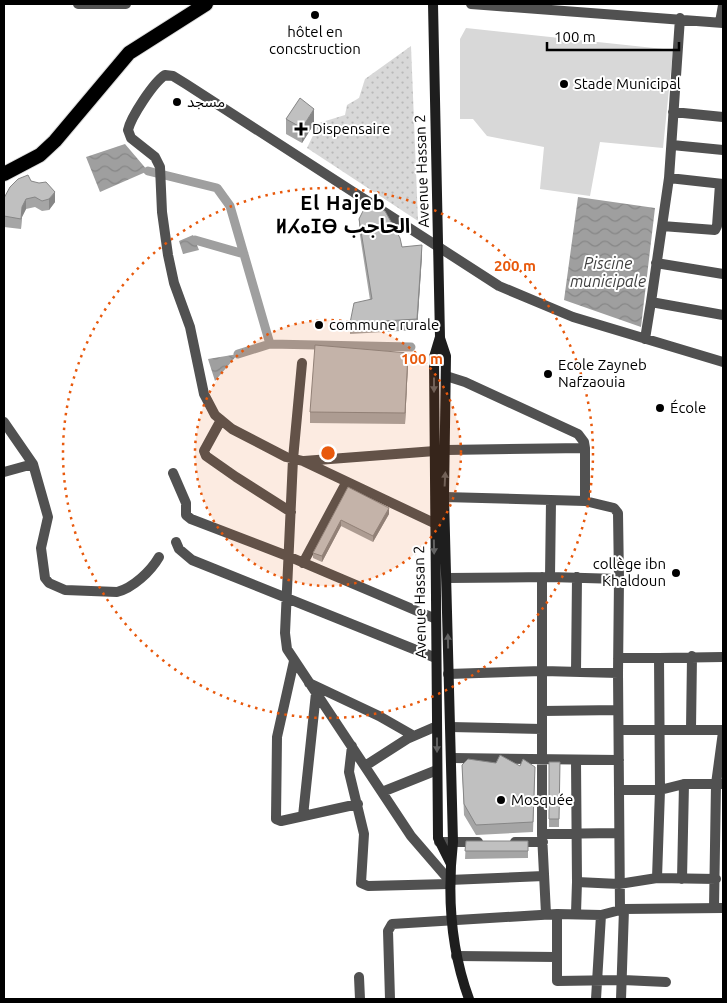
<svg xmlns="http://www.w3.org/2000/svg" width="727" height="1003" font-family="Ubuntu,'Noto Sans Arabic','Noto Sans Tifinagh',sans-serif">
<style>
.green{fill:#d8d8d8}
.garden{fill:url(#garden-dots)}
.water{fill:url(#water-waves)}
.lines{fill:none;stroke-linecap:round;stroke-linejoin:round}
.canal{stroke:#9f9f9f;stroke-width:9}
.trunk-casing{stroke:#dbdbdb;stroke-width:16}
.minor{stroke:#515151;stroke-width:10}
.secondary{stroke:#1e1e1e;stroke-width:10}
.trunk{stroke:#000;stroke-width:14}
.wall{fill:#a5a5a5}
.shaded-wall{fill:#868686}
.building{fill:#c0c0c0;stroke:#868686}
.oneway{fill:#626262}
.ring{fill:none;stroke:#e8590c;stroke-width:2.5;stroke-dasharray:2.5 5}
.poi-dot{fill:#000;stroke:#fff;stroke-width:2}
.labels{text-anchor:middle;stroke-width:4;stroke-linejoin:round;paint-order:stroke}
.poi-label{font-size:15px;fill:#000;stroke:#fff;text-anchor:start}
.street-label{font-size:15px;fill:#000;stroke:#fff}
.water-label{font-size:16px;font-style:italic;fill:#404040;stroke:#fff}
.district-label{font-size:20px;font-weight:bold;letter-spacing:1px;fill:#000;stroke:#fff}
.centre{fill:#e8590c;stroke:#fff;stroke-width:2.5}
.ring-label{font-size:15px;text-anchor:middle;font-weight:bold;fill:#e8590c;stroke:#fff;stroke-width:4;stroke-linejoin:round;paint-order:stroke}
</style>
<defs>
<pattern id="garden-dots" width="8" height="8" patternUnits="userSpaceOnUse" patternTransform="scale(1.25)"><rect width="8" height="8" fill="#d8d8d8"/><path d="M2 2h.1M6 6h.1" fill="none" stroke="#b8b8b8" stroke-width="1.8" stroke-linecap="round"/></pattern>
<pattern id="water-waves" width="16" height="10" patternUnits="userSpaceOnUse" patternTransform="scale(1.25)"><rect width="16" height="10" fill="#9f9f9f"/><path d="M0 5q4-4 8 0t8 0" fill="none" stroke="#878787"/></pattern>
</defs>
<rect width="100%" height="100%" fill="#fff"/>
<path class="green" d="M466,28L673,50L663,148L600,142L590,196L540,189L544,147L487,136L473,119H460V39Z"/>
<path class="garden" d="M411,46L418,221L307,148L319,123L345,115L347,105L359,98L365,79Z"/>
<path class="water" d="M125,144L148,171L100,192L86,157Z
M578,197L655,208L641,327L564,300Z
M193,235L199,250L183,254L179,241Z
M238,354L215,381L208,359Z"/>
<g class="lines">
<path class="canal" d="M148,171L217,188L230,206L270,344
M195,240L244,254
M238,354L270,344L411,347"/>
<g class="trunk-casing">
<path id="trunk" d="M4,174L40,155L55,141L129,53L206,4"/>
</g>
<path class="minor" d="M78,4H126
M471,4L723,23
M680,18L669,178L651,302L723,315
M720,22L723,5
M673,112L723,117
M672,145L723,150
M669,178L723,184
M662,226L715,230L717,226L720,184
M656,263L723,274
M645,339L651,302
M302,363L293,459L285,633L287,649L411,836L449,880L544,876
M221,420L204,451L206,456L236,477L291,512
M4,422L33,464L48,517L41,548L45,578L49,583L65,590L117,592C133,588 151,571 159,557
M446,450L585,448
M304,461L435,451
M4,472L33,464
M173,473L186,503V515L191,519L290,557L436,619
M444,497L585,501V448L584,442L578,434L465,382L446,376
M434,523L303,461L286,457L232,429L215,415L204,394L190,327L174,283L168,255L162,212L160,167L155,157L131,138L128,130C131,117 153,83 165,75L173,76L186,84L499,286L573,317L723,362
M176,542L179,549L192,560L436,658
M303,563L346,483
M542,577V834L546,914
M550,577L551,501
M447,578L550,577L619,579L618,513L614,508L585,501
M618,658H659
M294,661L277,737L276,819L281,821L358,804
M576,672L577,577
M618,673L620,909
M448,674L543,671L618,673L619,579
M309,683L379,716L414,736
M543,711L618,710
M450,727L542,729
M691,729L692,656
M619,730H723
M352,746L349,772L364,834L361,883L368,886L449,884
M452,758L619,760
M576,761L577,882L619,884L657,878L716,879
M365,766L407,739L437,726
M619,790H660L684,784H722
M382,792L437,770
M303,816L316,693
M542,834L619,833
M439,842H478
M515,842H543
M657,878L660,790L659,658L723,657
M682,879L684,784
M714,908L716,784L723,732
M576,913L577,882
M557,914V981L623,980L666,982
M456,956L556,957
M359,977L360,999
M390,999L388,931L392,924L557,914L601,915L624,909L723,908
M596,999L601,915
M621,999L624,909"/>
<path class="secondary" d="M433,4L440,337L434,357L438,838L451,864
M440,338L446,356L444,497L453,842C447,896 450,947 469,999"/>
<use href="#trunk" class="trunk"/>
</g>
<path class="wall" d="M286,119L314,124L302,143L286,134Z
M31,181L55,202L49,210L42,211L35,207L26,209L22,217L21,229L4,227V198Z
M359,219L402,247L422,255L417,330L350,334V323L370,300L359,229Z
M408,363L405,424L310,423V412Z
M348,487L389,514L373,542L341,526L322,562L313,558V553Z
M549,762H560L559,827H549Z
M462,765L535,777L533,832L476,835L464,815Z
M466,841L528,851V858L465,859Z"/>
<path class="shaded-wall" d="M314,109V124L302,143V128Z
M55,192V202L49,210V199Z
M26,199V209L22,217L21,229L22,207Z
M422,245V255L417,330V319Z
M408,353V363L405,424V413Z
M389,508V514L373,542V536Z
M341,520V526L322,562V556Z"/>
<path class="building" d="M300,98L314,109L302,128L286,119Z
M28,175L31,181L39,183L46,182L55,192L49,199L42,201L35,197L26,199L22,207L21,219L4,216V198L10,187L18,179Z
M366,205L385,211L400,238L402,247L422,245L417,319L350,323L354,303L372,299L359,219Z
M315,345L408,353L405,413L310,412Z
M348,487L389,508L373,536L341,520L322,556L313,553Z
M500,755L520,766L523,759L535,767L533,822L476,825L464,804L462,765L468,759L496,763Z
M549,762H560L559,819H549Z
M466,841H528V851H465Z"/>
<defs><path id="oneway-solid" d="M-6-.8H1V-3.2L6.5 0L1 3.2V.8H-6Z" transform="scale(1.25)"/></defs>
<g class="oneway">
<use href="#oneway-solid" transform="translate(434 385) rotate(90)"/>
<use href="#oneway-solid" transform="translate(445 479) rotate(-87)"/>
<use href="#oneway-solid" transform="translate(434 547) rotate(89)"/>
<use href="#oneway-solid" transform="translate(448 641) rotate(-91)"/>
<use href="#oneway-solid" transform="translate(437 745) rotate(90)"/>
</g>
<circle cx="328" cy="453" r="133" fill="#e8590c" fill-opacity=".12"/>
<g class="ring">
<circle cx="328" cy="453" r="133"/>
<circle cx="328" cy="453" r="265"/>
</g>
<g class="poi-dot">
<circle cx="315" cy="15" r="5"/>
<circle cx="564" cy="84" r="5"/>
<circle cx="177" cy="102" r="5"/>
<path d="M298.5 121.5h5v5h5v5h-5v5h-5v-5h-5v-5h5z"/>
<circle cx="319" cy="325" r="5"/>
<circle cx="548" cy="374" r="5"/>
<circle cx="660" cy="408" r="5"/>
<circle cx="676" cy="573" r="5"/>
<circle cx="501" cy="800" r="5"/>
</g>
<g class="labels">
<g class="poi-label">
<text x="315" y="37" text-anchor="middle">hôtel en<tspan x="315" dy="17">concstruction</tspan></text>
<text x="574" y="89">Stade Municipal</text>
<text x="187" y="107">مسجد</text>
<text x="312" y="134">Dispensaire</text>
<text x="329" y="330">commune rurale</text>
<text x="558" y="370">Ecole Zayneb<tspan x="558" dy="17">Nafzaouia</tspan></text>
<text x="670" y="413">École</text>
<text x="666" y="569" text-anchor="end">collège ibn<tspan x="666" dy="17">Khaldoun</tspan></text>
<text x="511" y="805">Mosquée</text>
</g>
<g class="street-label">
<text transform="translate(422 171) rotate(-92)" y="5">Avenue Hassan 2</text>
<text transform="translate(420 602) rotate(-91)" y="5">Avenue Hassan 2</text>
</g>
<g class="water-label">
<text x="608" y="269">Piscine<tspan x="608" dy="18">municipale</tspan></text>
</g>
<g class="district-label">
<text x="343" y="210">El Hajeb<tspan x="343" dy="23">ⵍⵃⴰⵊⴱ الحاجب</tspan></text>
</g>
</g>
<circle cx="328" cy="453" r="8" class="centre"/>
<g class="ring-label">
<text x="515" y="271">200 m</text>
<text x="422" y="364">100 m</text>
</g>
<rect width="727" height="1003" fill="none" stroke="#000000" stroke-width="10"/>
<path d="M547 42v8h132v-8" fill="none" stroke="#000000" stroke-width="2.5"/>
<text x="554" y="42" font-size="15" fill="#000000" stroke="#ffffff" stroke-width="4" paint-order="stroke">100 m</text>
</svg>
